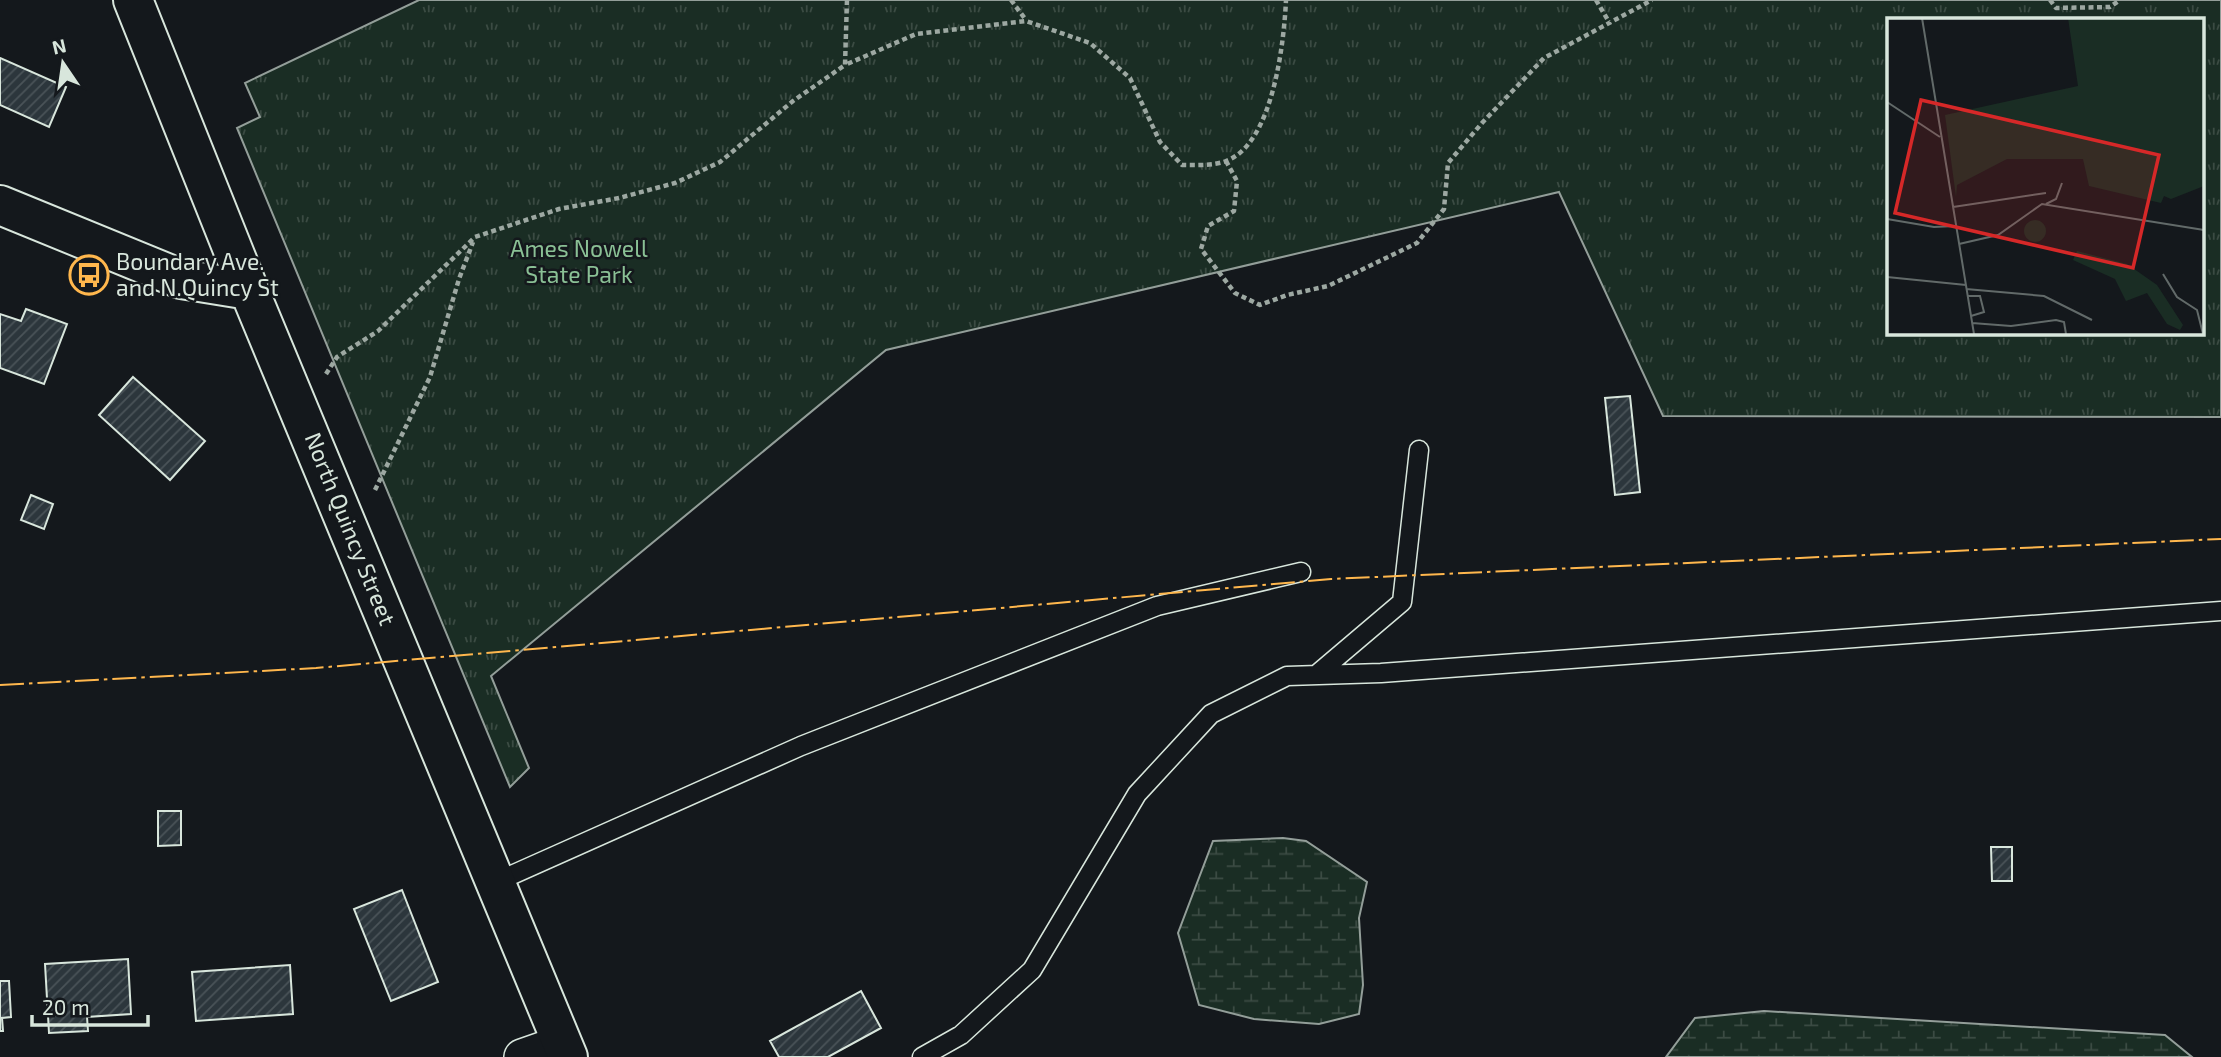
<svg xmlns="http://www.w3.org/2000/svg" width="2221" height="1057" font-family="'Exo 2',sans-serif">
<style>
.wetland{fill:url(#wetland-marsh);stroke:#939e99;stroke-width:2}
.park{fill:url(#park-tufts);stroke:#939e99;stroke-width:2;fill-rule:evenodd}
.building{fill:url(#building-hatch);stroke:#d8e6dc;stroke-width:2}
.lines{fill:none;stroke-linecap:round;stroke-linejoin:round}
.service-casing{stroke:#d8e6dc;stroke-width:21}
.minor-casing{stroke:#d8e6dc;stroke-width:38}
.secondary-casing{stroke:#d8e6dc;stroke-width:42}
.path{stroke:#9da8a2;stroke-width:4.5;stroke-dasharray:5 3.5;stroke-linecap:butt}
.service{stroke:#14181c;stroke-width:18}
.minor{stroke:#14181c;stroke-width:35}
.secondary{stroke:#14181c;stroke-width:38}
.power{stroke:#ffb74d;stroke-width:2;stroke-dasharray:24 5 3.5 5;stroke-linecap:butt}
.labels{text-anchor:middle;stroke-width:5;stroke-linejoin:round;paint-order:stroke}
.park-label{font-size:23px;fill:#8ac095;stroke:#14181c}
.poi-label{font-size:23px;fill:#d8e6dc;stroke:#14181c;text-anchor:start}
.street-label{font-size:23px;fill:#d8e6dc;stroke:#14181c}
.inset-road{fill:none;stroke:#626a69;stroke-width:2}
.view{fill:#d62828;fill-opacity:0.15;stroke:#d62828;stroke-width:3.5}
.inset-edge{fill:none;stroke:#d8e6dc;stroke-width:3.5}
</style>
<defs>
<pattern id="wetland-marsh" width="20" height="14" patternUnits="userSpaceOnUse" patternTransform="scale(1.75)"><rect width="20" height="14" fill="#1a2d24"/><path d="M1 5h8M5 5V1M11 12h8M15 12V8" fill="none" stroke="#3b4b43"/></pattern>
<pattern id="park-tufts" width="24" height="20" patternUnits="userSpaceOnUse" patternTransform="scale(1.75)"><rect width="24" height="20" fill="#1a2d24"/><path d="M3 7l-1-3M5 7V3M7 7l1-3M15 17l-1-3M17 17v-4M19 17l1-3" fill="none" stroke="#3b4b43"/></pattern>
<pattern id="building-hatch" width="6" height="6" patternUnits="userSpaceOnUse" patternTransform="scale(1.75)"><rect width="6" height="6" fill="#2c363c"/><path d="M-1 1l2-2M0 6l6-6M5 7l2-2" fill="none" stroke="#4a5358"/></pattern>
</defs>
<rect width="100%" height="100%" fill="#14181c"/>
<path class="wetland" d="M1283,838L1306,841L1367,882L1359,918L1363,985L1359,1014L1319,1024L1254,1019L1199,1005L1178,933L1213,841Z
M1764,1011L2165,1035L2192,1057H1666L1695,1018Z"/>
<path class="park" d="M419,0H2221V417L1663,416L1559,192L886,350L491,676L529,768L510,787L237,128L260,117L245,83ZM1888,19H2202V332H1888Z"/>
<path class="building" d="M0,58L66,87L49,127L0,105Z
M26,309L67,324L44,384L0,368V314L21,321Z
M133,377L205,441L170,480L99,415Z
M1630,396L1640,492L1615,495L1605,398Z
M31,495L53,504L44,529L21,520Z
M158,811H181V845L158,846Z
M1991,847H2012V881H1992Z
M402,890L438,982L391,1001L354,909Z
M128,959L131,1014L87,1017L88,1031L49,1033L45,964Z
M290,965L293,1014L196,1021L192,972Z
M0,981H9L11,1017L2,1018L3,1031H0Z
M861,991L881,1028L828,1057H779L770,1041Z"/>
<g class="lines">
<g class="service-casing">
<path id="service" d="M1316,675L1402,602L1419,450
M496,882L801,746L1157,606L1301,572
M922,1057L961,1035L1032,970L1137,794L1211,714L1287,676L1381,673L2221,611"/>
</g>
<g class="minor-casing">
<path id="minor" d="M522,1057L562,1043"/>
</g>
<g class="secondary-casing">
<path id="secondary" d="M133,0L249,290L568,1057
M0,205L181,279L249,290"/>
</g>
<path class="path" d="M847,0L845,65L916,34L1026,21L1090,43L1130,78L1160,142L1182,165C1195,165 1213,166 1226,161C1273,144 1284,43 1286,0
M1011,0L1026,20
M1596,0L1609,22
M2050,0L2056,8L2110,7L2120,0
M1226,161L1237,181L1234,211L1208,226L1201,249L1235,293L1260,305L1287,295L1328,286L1417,243L1444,209L1448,163L1482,123L1544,58L1652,0
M326,374L337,357L378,331L475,237L559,209L619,198L675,183L720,162L793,101L845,65
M375,490L430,377L459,279L473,242"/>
<use href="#service" class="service"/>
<use href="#minor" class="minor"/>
<use href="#secondary" class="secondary"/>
<path class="power" d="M0,685L316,668L1331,579L2221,539"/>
</g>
<defs>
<g id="bus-ring" transform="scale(2.0125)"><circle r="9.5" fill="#14181c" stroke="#ffb74d" stroke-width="1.5"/><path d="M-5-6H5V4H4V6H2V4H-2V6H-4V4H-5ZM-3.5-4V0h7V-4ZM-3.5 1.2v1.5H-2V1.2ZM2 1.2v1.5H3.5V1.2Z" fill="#ffb74d"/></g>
</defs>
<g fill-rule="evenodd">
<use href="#bus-ring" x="89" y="275"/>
</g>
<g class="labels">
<g class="park-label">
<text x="579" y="257">Ames Nowell<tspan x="579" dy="26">State Park</tspan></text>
</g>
<g class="poi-label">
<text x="116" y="270">Boundary Ave.<tspan x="116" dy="26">and N.Quincy St</tspan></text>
</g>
<g class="street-label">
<text transform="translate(350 529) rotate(68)" y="8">North Quincy Street</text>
</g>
</g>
<g transform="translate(1887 18)">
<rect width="317" height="317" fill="#14181c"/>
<path d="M137 213a11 11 0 1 1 22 0a11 11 0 1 1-22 0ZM190,233L240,246L270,267L296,307L293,312L280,306L260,275L239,283L228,261L186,242Z" fill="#1a2d24"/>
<path d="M181,0H317V168L284,181L277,178L274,185L202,168L196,141H120L70,167L69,179L58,97L191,68Z" fill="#1a2d24"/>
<path class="inset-road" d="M35,0L87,316M0,84L53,119M159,186L169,181L175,165M66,189L159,175M0,201L47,209L68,208M72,226L111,217L155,186L317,212M276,256L290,279L310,292L316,316M0,259L79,267M79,271L157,278L205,302M81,278H93L97,294L84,298M85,305L124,308L169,302L177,304L179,316"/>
<path class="view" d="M34,82L272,137L246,250L8,195Z"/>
<rect width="317" height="317" class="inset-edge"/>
</g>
<g transform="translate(63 63) rotate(347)" stroke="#14181c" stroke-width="5" paint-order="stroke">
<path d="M0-5L12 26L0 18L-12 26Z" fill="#d8e6dc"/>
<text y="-10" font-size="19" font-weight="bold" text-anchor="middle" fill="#d8e6dc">N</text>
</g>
<path d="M32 1015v10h116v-10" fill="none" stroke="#d8e6dc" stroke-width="3.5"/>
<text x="42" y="1015" font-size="21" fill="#d8e6dc" stroke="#14181c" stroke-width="5" paint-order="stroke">20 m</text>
</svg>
